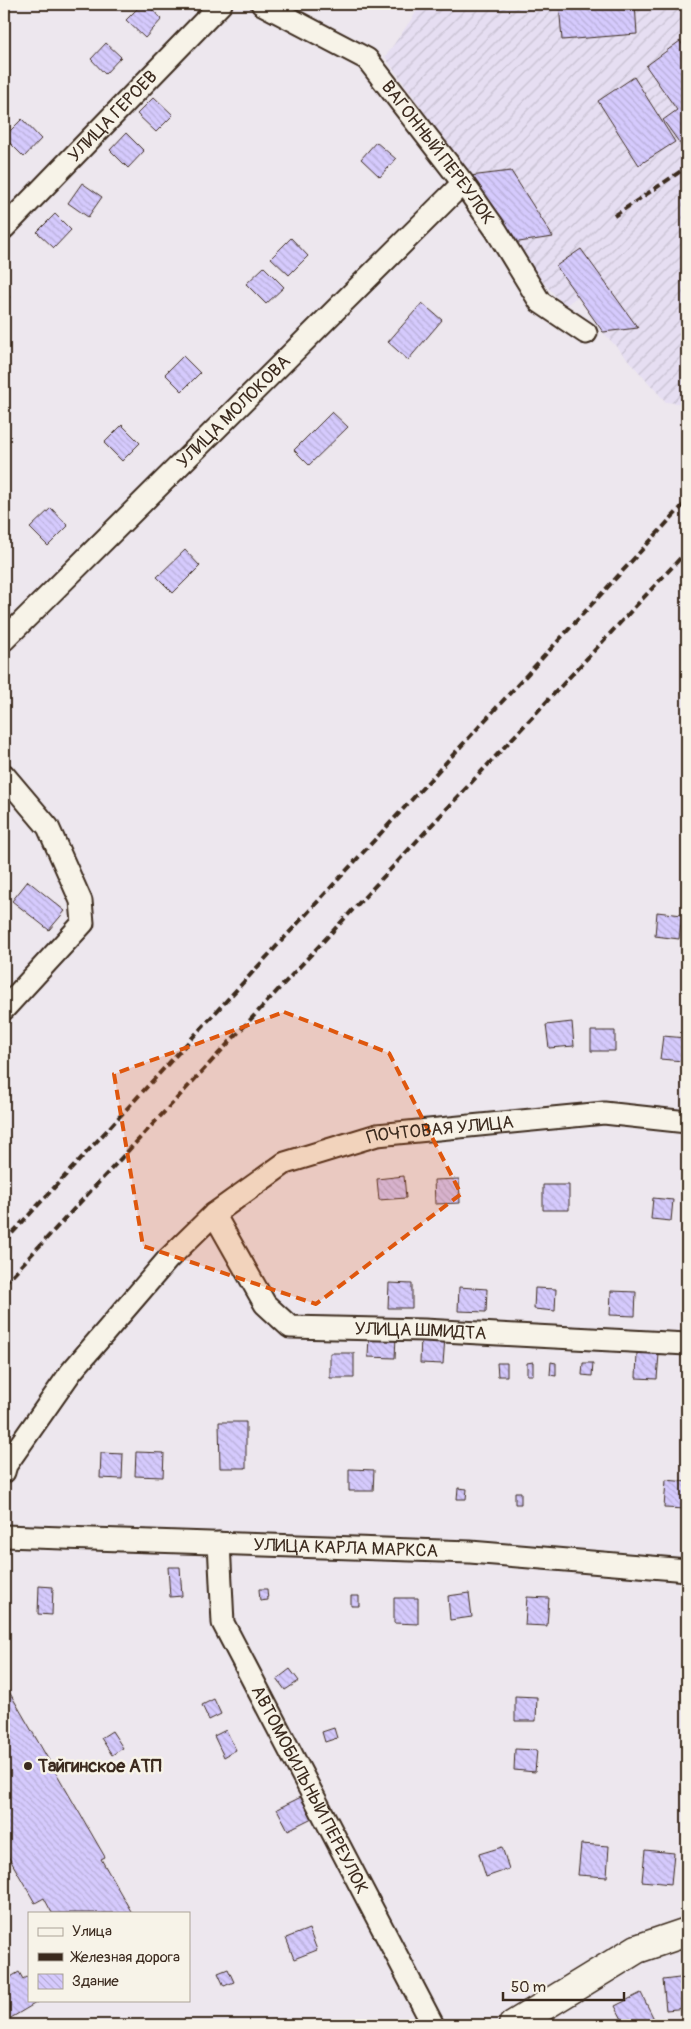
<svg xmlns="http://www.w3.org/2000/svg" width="691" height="2029" font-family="Pangolin,sans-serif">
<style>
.industrial{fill:url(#industrial-furrows)}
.building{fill:url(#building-back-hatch);stroke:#3b2a1e}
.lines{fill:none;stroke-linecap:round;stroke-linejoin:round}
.minor-casing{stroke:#3b2a1e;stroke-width:25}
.major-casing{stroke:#3b2a1e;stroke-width:31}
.minor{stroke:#f7f3e8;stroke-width:21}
.major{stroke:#f7f3e8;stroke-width:28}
.rail{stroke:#3b2a1e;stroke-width:4;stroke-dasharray:8 4;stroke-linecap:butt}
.marked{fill:#df570d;fill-opacity:0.2;stroke:#df570d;stroke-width:4;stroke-dasharray:10 6;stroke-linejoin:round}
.poi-dot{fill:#3b2a1e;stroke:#f7f3e8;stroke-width:2}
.labels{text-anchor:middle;stroke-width:5;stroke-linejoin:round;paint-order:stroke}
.street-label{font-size:18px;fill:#3b2a1e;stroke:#f7f3e8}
.poi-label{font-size:18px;font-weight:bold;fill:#3b2a1e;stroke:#f7f3e8;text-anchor:start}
</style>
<defs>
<pattern id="industrial-furrows" width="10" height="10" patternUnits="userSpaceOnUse" patternTransform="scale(1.25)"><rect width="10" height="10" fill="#e6def2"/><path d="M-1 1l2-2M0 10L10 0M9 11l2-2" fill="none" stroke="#c6bfcf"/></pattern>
<pattern id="building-back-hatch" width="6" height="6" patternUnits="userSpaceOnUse" patternTransform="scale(1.25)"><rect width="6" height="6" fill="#d5cafd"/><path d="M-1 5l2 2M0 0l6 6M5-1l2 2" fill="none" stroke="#b8aed8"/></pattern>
</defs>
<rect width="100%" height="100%" fill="#ede7ee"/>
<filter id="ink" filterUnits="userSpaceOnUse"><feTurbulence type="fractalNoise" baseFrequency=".02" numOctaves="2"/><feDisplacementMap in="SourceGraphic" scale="10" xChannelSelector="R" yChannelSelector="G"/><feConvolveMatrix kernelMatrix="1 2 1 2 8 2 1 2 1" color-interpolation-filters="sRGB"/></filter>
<g filter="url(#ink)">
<path class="industrial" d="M422,4H687V404L666,402L603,332L578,296L565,306L533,271L470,176L385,57Z"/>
<path class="building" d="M142,4H146L162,19L145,38L126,20Z
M559,4H635L637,34L562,40Z
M680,41L687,51V140L681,145L663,120L677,110L646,66Z
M106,43L121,57L105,74L91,59Z
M634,77L675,142L639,165L598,101Z
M154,97L173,115L156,132L137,114Z
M22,119L41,139L24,157L4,137Z
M126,133L144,151L128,168L110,150Z
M376,142L396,159L380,177L361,159Z
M511,171L553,237L512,243L470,176Z
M82,183L102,197L88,217L68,203Z
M55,214L71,230L54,248L37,232Z
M291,238L308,256L289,275L271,258Z
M581,249L638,328L603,332L556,266Z
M264,267L284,287L266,304L246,284Z
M4,291L10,297L4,303Z
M422,303L442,320L408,360L388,342Z
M183,356L200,373L182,391L165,374Z
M332,412L348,427L309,465L294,450Z
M122,425L140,443L122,461L104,443Z
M51,508L68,526L48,546L30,528Z
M185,550L200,566L173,593L157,577Z
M28,881L65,911L49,930L12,901Z
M657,912L682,915L679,939L655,936Z
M572,1022L574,1046L549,1048L546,1025Z
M591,1031H615V1051H591Z
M663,1036L686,1038L683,1061L660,1059Z
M404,1176L406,1198L379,1200L377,1179Z
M459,1179L460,1203L435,1204L434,1180Z
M543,1185H569V1210H543Z
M653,1198L673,1200L671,1221L651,1219Z
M389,1283L412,1284V1308H388Z
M459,1287L487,1289L486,1312L458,1311Z
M535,1288L556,1289L555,1311L534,1309Z
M611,1291L636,1292L635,1316L610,1315Z
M369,1335L396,1336L395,1358L368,1357Z
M421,1335L445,1337L443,1364L420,1363Z
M330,1353H354V1378H330Z
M637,1353L659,1354L657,1379L636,1378Z
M533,1362V1375H527V1363Z
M551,1362L556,1363V1376L550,1375Z
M497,1363H507V1376H498Z
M583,1363H593L592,1376L582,1375Z
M219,1422H246V1468H220Z
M136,1452L164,1453L163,1477L135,1476Z
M101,1453L123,1454L122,1479L100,1478Z
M349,1469L374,1470L373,1491H349Z
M666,1480L687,1482V1509L664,1508Z
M458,1488L467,1489L466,1499H457Z
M515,1492H521V1504H515Z
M168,1567H180L182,1596L170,1597Z
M39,1586L53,1587L52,1615L38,1614Z
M259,1589H267L268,1600L260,1601Z
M469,1593L472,1617L450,1620L448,1596Z
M351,1596H359V1606H351Z
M527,1597L549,1598L547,1626L525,1625Z
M394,1598H418V1624L394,1623Z
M290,1669L299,1681L285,1690L277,1679Z
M4,1683L105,1857L101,1859L132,1913H52L44,1898L35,1903L4,1849Z
M515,1696L537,1697L536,1721H515Z
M214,1699L221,1714L209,1720L202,1705Z
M334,1728L337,1738L325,1742L322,1732Z
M226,1730L236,1750L224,1757L214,1736Z
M112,1731L123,1748L112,1755L101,1738Z
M515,1749L537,1750L535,1772L514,1770Z
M301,1797L312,1818L288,1830L277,1809Z
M581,1844L609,1846L607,1877L578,1875Z
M502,1847L509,1869L486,1877L479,1854Z
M645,1850L674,1853L671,1884L642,1881Z
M309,1929L317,1950L294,1959L286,1938Z
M228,1969L234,1982L224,1986L218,1973Z
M19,1972L23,1979L29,1975V2000H41L4,2022V1981Z
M687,1977V2008L666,2010L663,1980Z
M641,1993L655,2021L646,2025H625L615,2006Z"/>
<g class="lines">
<g class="minor-casing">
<g id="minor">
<path id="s1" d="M262,4L367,59L463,183L496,230L540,302L586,333"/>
<path id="s2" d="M4,228L221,4"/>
<path id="s3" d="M4,640L463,183"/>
<path d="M4,775L48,827L81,901L83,923L4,1009"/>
<path id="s4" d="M214,1214L265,1304L290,1327L424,1330L687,1344"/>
<path id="s5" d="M4,1472L6,1465L71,1372L168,1259L214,1214L285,1163L377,1135L604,1113L687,1122"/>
<path id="s6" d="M4,1536L470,1552L687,1570"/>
<path id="s7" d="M219,1543L223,1623L433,2025"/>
</g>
</g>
<g class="major-casing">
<path id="major" d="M513,2025L637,1949L687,1932"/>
</g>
<use href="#minor" class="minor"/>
<use href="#major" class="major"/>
<path class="rail" d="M614,216L687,167
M4,1242L687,501
M4,1284L687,551"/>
</g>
</g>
<path class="marked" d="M284,1012L389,1053L461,1194L316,1304L143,1246L114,1074Z"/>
<circle class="poi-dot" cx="28" cy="1766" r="5"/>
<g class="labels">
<g class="street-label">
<text dy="6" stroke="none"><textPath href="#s2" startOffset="156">УЛИЦА ГЕРОЕВ</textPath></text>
<text dy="6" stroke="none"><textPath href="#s1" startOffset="236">ВАГОННЫЙ ПЕРЕУЛОК</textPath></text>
<text dy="6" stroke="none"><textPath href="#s3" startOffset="324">УЛИЦА МОЛОКОВА</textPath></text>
<text dy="6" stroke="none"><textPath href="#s5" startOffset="581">ПОЧТОВАЯ УЛИЦА</textPath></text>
<text dy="6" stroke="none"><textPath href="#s4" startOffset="268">УЛИЦА ШМИДТА</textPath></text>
<text dy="6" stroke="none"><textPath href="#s6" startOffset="342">УЛИЦА КАРЛА МАРКСА</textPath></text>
<text dy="6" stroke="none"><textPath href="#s7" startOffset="268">АВТОМОБИЛЬНЫЙ ПЕРЕУЛОК</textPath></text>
</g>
<g class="poi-label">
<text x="38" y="1772">Тайгинское АТП</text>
</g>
</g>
<rect width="691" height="2029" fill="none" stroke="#f7f3e8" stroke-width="20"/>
<rect x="10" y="10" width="671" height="2009" fill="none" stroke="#3b2a1e" stroke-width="2" filter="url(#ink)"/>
<rect x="28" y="1912" width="162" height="90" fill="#f7f3e8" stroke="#aca397"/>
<rect x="38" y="1928" width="25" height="8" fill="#f7f3e8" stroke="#aca397"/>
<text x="72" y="1936" font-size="15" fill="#3b2a1e">Улица</text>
<rect x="38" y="1953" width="25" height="8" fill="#3b2a1e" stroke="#aca397"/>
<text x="72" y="1962" font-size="15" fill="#3b2a1e">Железная дорога</text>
<rect x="38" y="1974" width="25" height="15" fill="url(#building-back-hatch)" stroke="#aca397"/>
<text x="72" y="1986" font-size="15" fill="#3b2a1e">Здание</text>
<path d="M503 1992v8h121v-8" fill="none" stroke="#3b2a1e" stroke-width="2.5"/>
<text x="511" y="1992" font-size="15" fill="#3b2a1e" stroke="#f7f3e8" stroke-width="4" paint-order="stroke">50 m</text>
</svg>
